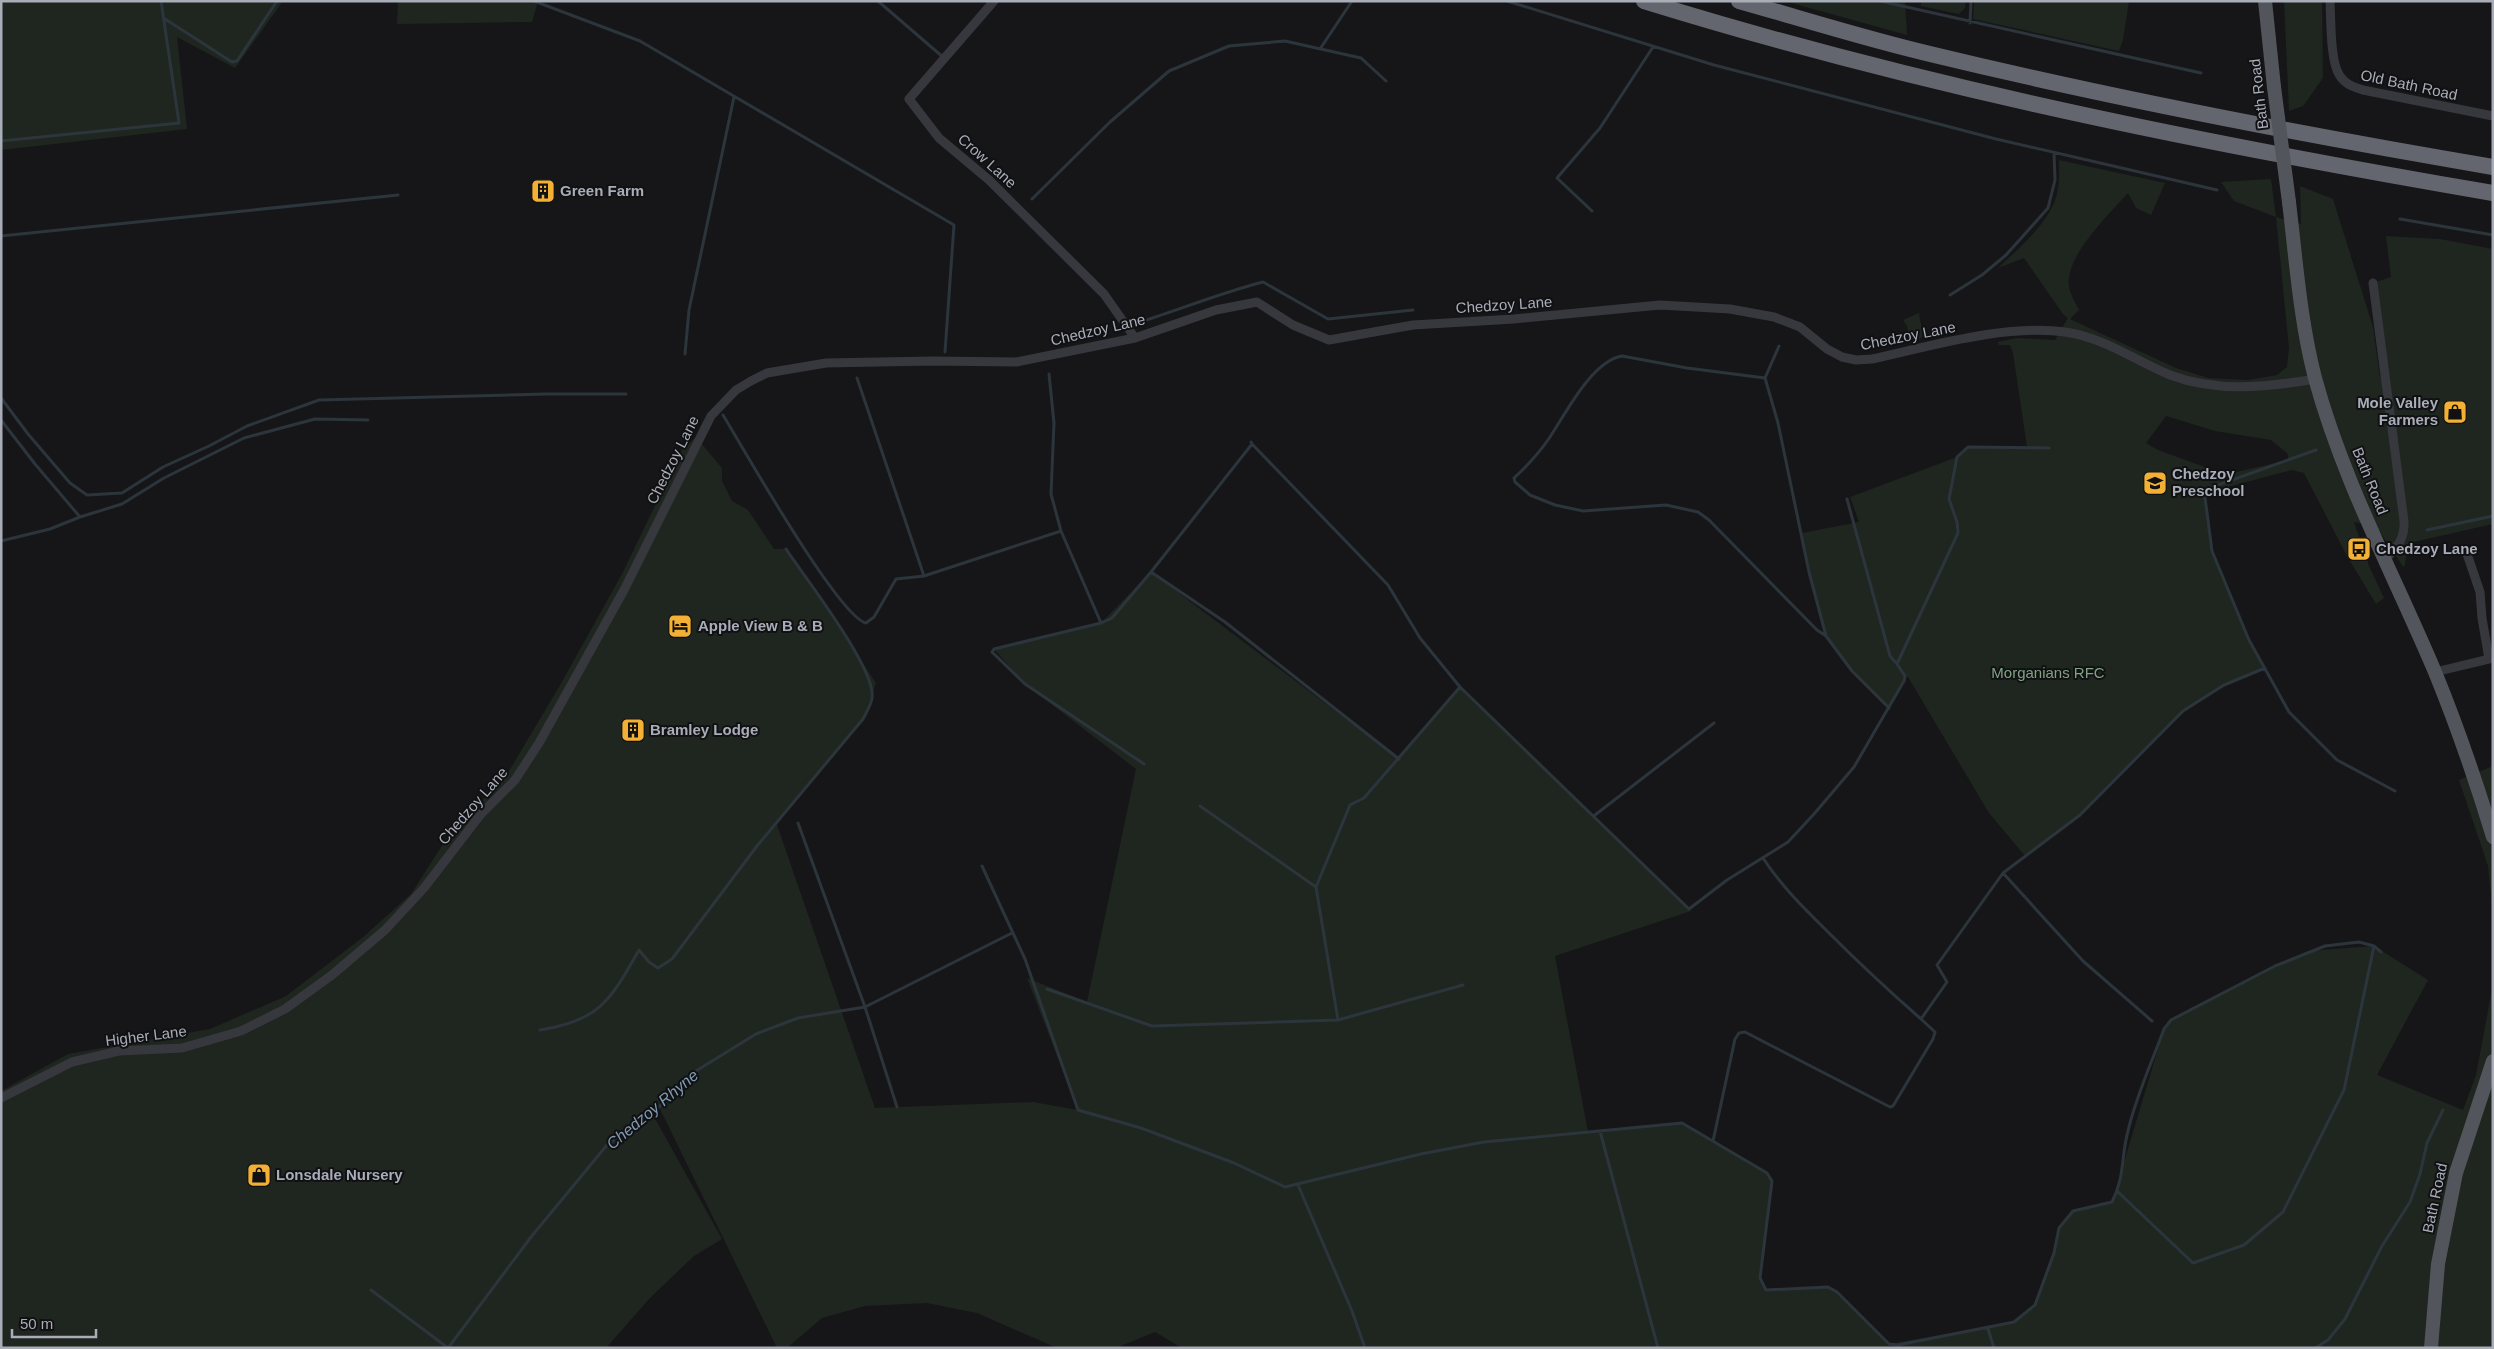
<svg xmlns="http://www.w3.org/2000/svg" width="2494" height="1349" font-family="Helvetica,sans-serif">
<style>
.green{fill:#1e261f;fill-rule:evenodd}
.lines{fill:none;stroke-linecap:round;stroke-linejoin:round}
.stream{stroke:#2c353c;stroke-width:3}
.minor{stroke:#37383d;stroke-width:9}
.primary{stroke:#53555c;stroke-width:14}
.motorway{stroke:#63666e;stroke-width:16}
.primary-bridge{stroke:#53555c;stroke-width:14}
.labels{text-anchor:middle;stroke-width:4;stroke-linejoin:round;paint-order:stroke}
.street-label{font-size:15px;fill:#a8adb8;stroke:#111113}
.poi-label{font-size:15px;font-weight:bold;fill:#a8adb8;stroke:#111113;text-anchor:start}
.park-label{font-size:15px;fill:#7fa381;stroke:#111113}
.water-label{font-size:16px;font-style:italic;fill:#7f9bb3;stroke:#111113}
</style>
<rect width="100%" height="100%" fill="#161618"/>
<path class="green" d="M1,1H283L235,68L177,37L187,129L1,150Z
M398,1H538L532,22L397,24Z
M1784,1H1905L1907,35L1795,4Z
M1921,1H1966L1965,8L1959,14L1921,6Z
M1974,1H2129L2123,40L2119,51L1973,19Z
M2284,1H2322L2323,78L2303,106L2289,111Z
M2059,160L2165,183L2151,215L2136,208L2128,193C2109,214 2072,250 2069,278C2067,289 2074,300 2079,310L2070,319L2176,368L2208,378L2248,380L2277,375L2287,367L2289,348L2276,217L2234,201L2221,182L2271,179L2276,217L2301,224L2300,186L2333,199L2373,327L2380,377L2385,378L2373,283L2391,277L2386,236L2440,239L2493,249V524L2409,543L2404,568L2376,526L2354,522L2369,566L2384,598L2376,604L2347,556L2304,473L2292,470L2205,493L2212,551L2249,640L2265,668L2224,685L2183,711L2080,815L2025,856L1989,813L1908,677L1905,676L1889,708L1852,671L1826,636L1809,572L1802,533L1859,522L1850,497L1957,457L1968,447H2027L2013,353L2010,345H1999L1998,342L2017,338L2055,340L2068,318L2063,314L2024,258L1998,268C2018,249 2043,228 2054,203C2060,189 2059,175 2059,160ZM2166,416L2215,431L2271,440L2287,453L2289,460L2236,472L2210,469L2158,450L2146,443Z
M1919,313L1923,337L1910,343L1907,326L1903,320Z
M696,437L722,468V481L732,501L748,510L774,549H786L876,683L863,719L776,822L875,1108L1033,1102L1078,1110L1027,978L1087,1002L1136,769L1025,684L994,649L1101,623L1151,572L1399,759L1460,687L1691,911L1555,956L1588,1132L1682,1123L1767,1173L1772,1181L1760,1278L1766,1290L1828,1287L1837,1292L1889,1344L2014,1322L2035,1305L2054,1253L2059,1228L2073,1211L2112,1202L2164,1029L2171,1020L2307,951L2374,946L2428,980L2377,1075L2463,1110L2476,1075L2493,984V1348H1182L1155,1332L1116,1348H1057L977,1313L927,1303L865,1306L822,1318L787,1348H777L659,1107L652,1113L722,1239L694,1256L650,1298L606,1348H1V1091L68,1054L210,1029L286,996L362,938L411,894L450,833L506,776L559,687L622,574L682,450Z
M2493,766V914L2488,866L2459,780Z"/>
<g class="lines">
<path class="stream" d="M534,1L640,41L954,225L945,352
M878,1L944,58
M1507,1L1714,65L1996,139L2217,190
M1880,1L2201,73
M165,19L232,62L237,61L277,1
M1970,23L1971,1
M1320,49L1352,1
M1,141L179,123L161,1
M1032,199L1110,122L1169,71L1229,46L1285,41L1361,58L1386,81
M1592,211L1557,178L1600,128L1653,47
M2400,219L2493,235
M1,236L398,195
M1950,295L1982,275L2006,255L2048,208L2055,180L2054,153
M1137,323C1179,310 1220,293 1263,282L1328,319L1413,310
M1779,346L1765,378L1778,423L1809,572L1826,636L1852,671L1889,708
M685,354L689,310L734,97
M1049,374L1054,423L1051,494L1061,531L1101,623
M857,378L924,576
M1765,378L1687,368L1622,356C1592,361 1566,413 1550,437C1540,452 1527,466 1514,478L1515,482L1530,495L1555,505L1583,511L1666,505L1698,512L1709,520L1817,630L1826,636
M1,398L28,434L70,483L87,495L122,493L163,467L209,446L247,426L319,400L546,394H626
M723,415C743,448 838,616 866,623L874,617L896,579L924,576L1061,531
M1,420L35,464L80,517L50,529L1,541
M1252,444L1388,585L1420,638L1460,687L1689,909L1727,880L1788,842L1814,814L1854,767L1904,681L1905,676L1897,664L1958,533L1957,522L1949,499L1957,457L1968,447L2049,448
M2316,450L2204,490L2212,551L2249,640L2289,712L2337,760L2395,791
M1847,499L1890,656L1897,664
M80,517L122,504L164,478L244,438L315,419L368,420
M2427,530L2493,516
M1151,572L1225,622L1399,759
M1144,764L1025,684L992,652L994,649L1101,623L1112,618L1151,572L1252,444L1251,442
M1200,806L1316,887
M1595,815L1714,723
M798,823L865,1007L897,1107
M1763,858C1781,886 1805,909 1829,933C1859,963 1889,991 1921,1019
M982,866L1025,959L1078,1110L1141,1128L1234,1163L1285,1187L1421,1154L1484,1142L1682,1123L1767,1173L1772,1181L1760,1278L1766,1290L1828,1287L1837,1292L1889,1344L1898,1345L2014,1322L2035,1305L2054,1253L2059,1228L2073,1211L2112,1202C2125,1177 2121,1156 2128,1131C2136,1096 2152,1062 2164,1029L2171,1020L2275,966L2325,946L2359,942L2374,946
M2003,873L2083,961L2152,1021
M1047,989L1152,1026L1338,1020L1463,985
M1338,1020L1316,887L1350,805L1364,798L1460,687
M540,1030C600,1021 611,999 639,950L649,962L658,968L672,959L757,846L863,719C866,713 871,705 872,698C877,670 804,576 786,549
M1600,1131L1658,1348
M1713,1141L1735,1039L1739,1033L1745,1032L1890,1107L1893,1106L1933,1039L1935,1032L1921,1019L1947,982L1937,965L2003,873L2080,815L2183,711L2224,685L2265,668
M1298,1185L1352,1311L1365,1348
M2117,1191L2193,1263L2244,1245L2283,1212L2344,1090L2374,946L2381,952
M371,1290L448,1348
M1988,1329L1994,1348
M448,1348L531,1237L607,1145L659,1107L691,1074L756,1034L798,1018L865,1007L1012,933
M2315,1348L2328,1340L2345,1319L2382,1246L2410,1202L2420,1174L2427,1143L2443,1110"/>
<path class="minor" d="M994,1L909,99L939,138L989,180L1104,294L1135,338
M2330,1C2331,19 2330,63 2340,76C2346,85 2354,87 2363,90L2493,116
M2373,283L2404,521C2405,540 2397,547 2384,561
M2466,551L2480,592L2482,618L2489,659
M2435,672L2493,658
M1,1098L72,1062L119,1051L182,1048L241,1031L285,1009L332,975L385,930L424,888L481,814L515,780L539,743L624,590L711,416L736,390L751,381L767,373L826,363L932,361L1016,362L1135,338L1216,310L1257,302L1293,325L1329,340L1413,325L1514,319L1660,305L1730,309L1774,317L1800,327L1827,349L1842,357L1856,360L1872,359C1931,346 2005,324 2065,332C2103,337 2136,361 2170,375C2218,393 2267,387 2316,379"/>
<path class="primary" d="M2265,1L2274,87
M2289,202C2296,260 2300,320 2315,378C2343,481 2394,575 2435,672C2457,726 2476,781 2493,837
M2431,1348L2438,1264L2456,1173L2493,1061"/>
<path class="motorway" d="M1644,1C1922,87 2206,144 2493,193
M1739,1C1803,19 1866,39 1930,54C2116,99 2304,135 2493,167"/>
<path class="primary-bridge" d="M2274,87L2289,202"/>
</g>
<defs>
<g id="building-square" transform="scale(1.25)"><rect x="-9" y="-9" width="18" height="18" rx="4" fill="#f2b134" stroke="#111113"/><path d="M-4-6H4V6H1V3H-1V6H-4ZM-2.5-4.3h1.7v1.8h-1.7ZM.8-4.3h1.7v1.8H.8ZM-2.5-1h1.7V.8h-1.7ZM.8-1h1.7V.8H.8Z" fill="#111"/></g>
<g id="shop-square" transform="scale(1.25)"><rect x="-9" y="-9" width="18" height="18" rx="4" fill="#f2b134" stroke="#111113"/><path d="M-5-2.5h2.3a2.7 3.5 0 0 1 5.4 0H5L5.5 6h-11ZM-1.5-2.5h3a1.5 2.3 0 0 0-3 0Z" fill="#111"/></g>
<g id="school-square" transform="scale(1.25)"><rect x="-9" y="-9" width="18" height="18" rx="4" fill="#f2b134" stroke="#111113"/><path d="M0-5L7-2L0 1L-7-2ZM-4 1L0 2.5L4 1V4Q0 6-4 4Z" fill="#111"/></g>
<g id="bus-square" transform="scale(1.25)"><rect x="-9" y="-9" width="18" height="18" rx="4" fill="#f2b134" stroke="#111113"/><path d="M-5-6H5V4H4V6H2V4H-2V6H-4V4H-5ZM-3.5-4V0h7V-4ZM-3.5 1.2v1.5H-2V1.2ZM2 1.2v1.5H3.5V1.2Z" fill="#111"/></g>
<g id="hotel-square" transform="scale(1.25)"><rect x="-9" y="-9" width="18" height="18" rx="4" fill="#f2b134" stroke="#111113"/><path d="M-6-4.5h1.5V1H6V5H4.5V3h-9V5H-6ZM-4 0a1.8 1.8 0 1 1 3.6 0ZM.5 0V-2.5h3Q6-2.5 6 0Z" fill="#111"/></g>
</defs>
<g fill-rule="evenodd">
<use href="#building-square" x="543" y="191"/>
<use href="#shop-square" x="2455" y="412"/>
<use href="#school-square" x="2155" y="483"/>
<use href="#bus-square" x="2359" y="549"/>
<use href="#hotel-square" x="680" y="626"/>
<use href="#building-square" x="633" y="730"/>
<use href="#shop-square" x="259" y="1175"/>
</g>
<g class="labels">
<g class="street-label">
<text transform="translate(2409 85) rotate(12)" y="5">Old Bath Road</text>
<text transform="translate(2259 94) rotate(-97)" y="5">Bath Road</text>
<text transform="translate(987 161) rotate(42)" y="5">Crow Lane</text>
<text transform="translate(1504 305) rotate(-4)" y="5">Chedzoy Lane</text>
<text transform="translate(1098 330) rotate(-13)" y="5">Chedzoy Lane</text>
<text transform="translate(1908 336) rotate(-11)" y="5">Chedzoy Lane</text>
<text transform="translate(673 460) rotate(-63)" y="5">Chedzoy Lane</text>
<text transform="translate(2370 481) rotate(68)" y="5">Bath Road</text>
<text transform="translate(473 806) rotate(-49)" y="5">Chedzoy Lane</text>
<text transform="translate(146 1036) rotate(-7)" y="5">Higher Lane</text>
<text transform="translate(2435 1198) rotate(-78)" y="5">Bath Road</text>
</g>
<g class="poi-label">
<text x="560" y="196">Green Farm</text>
<text x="2438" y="408" text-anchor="end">Mole Valley<tspan x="2438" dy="17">Farmers</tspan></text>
<text x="2172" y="479">Chedzoy<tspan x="2172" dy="17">Preschool</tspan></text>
<text x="2376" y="554">Chedzoy Lane</text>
<text x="698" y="631">Apple View B &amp; B</text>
<text x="650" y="735">Bramley Lodge</text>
<text x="276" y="1180">Lonsdale Nursery</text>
</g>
<g class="park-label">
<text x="2048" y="678">Morganians RFC</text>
</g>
<g class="water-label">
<text transform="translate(652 1109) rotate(-40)" y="6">Chedzoy Rhyne</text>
</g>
</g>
<rect width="2494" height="1349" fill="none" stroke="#a8adb8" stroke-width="5"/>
<path d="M12 1329v8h84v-8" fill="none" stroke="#a8adb8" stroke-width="2.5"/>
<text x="20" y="1329" font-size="15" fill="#a8adb8" stroke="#111113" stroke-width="4" paint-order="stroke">50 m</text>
</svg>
